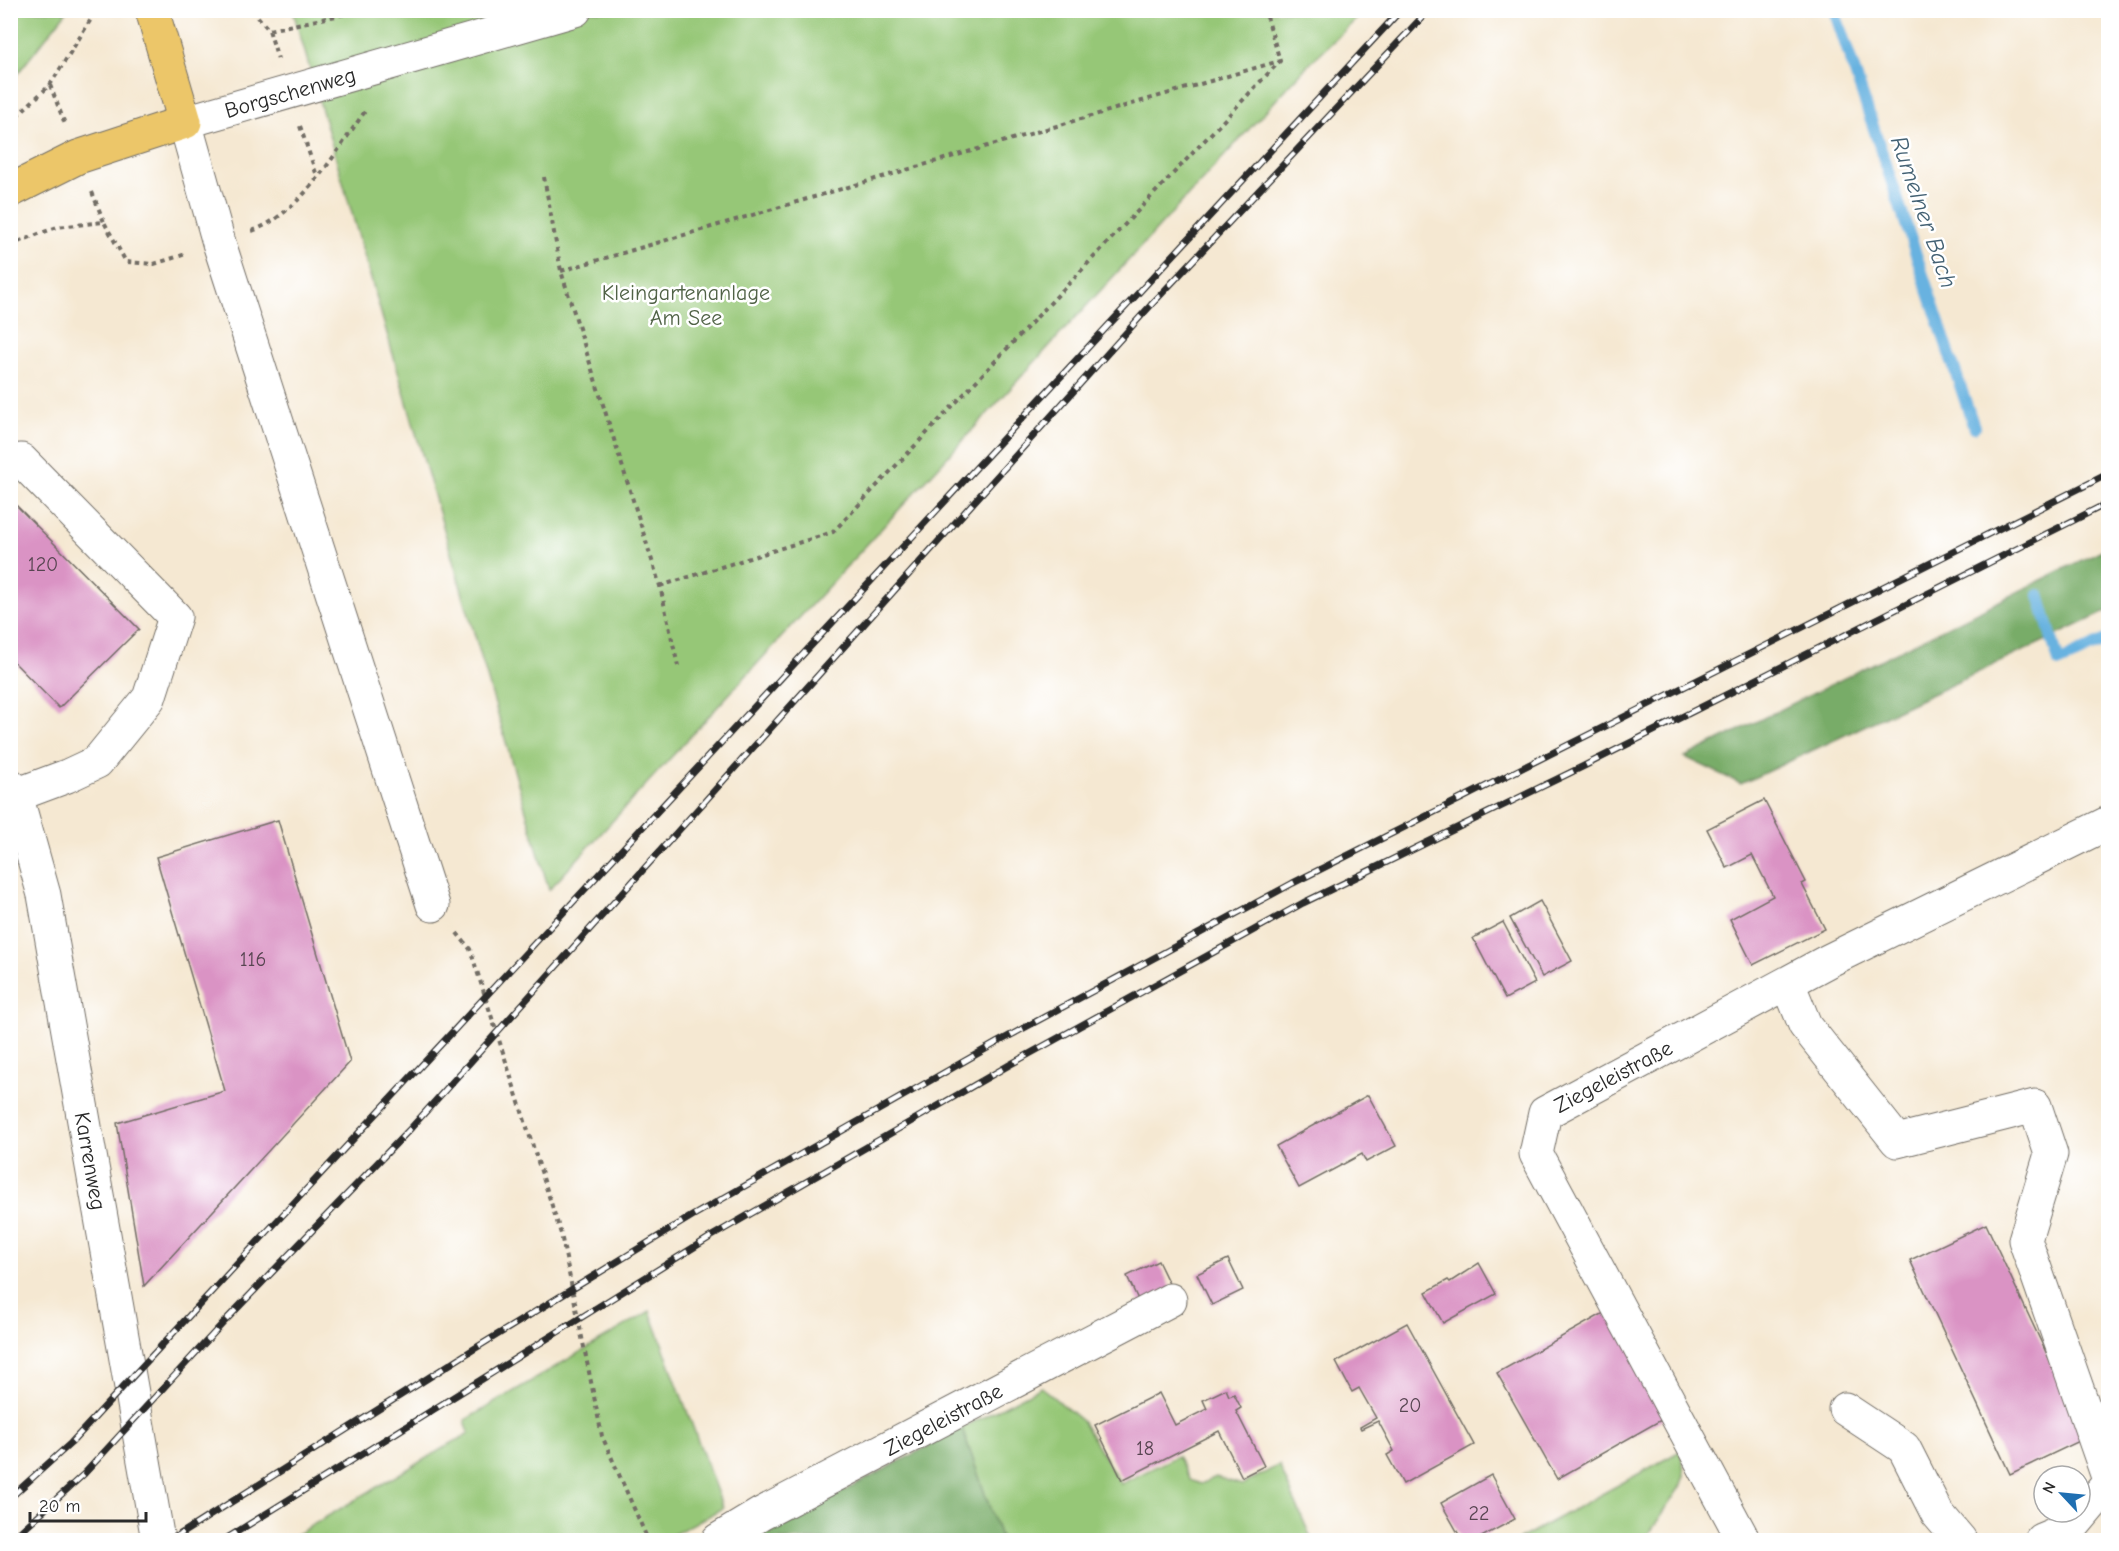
<svg xmlns="http://www.w3.org/2000/svg" width="2119" height="1551" font-family="'Comic Neue',sans-serif">
<style>
.green{fill:#96c777;stroke:#607951;stroke-width:1.5}
.forest{fill:#78ac68;stroke:#526c4a;stroke-width:1.5}
.lines{fill:none;stroke-linecap:round;stroke-linejoin:round}
.stream{stroke:#67b2e0;stroke-width:12}
.building{fill:#da93c4}
.minor-casing{stroke:#726d65;stroke-width:35}
.major-casing{stroke:#726d65;stroke-width:35}
.path{stroke:#726d65;stroke-width:4;stroke-dasharray:4.5 4.5;stroke-linecap:butt}
.minor{stroke:#fff;stroke-width:33}
.major{stroke:#ecc669;stroke-width:33}
.rail-casing{stroke:#2b2b2b;stroke-width:7}
.rail{stroke:#fff;stroke-width:4.5;stroke-dasharray:14;stroke-linecap:butt}
.labels{text-anchor:middle;stroke-width:5;stroke-linejoin:round;paint-order:stroke}
.number-label{font-size:20px;fill:#574551}
.street-label{font-size:22px;fill:#2b2b2b;stroke:#fff}
.park-label{font-size:22px;fill:#506246;stroke:#fff}
.water-label{font-size:24px;font-style:italic;fill:#436173;stroke:#fff}
</style>
<rect width="100%" height="100%" fill="#fff"/>
<filter id="ink" filterUnits="userSpaceOnUse"><feTurbulence type="fractalNoise" baseFrequency=".0167" numOctaves="2"/><feDisplacementMap in="SourceGraphic" scale="12" xChannelSelector="R" yChannelSelector="G"/><feConvolveMatrix kernelMatrix="1 2 1 2 8 2 1 2 1" color-interpolation-filters="sRGB"/></filter>
<filter id="wash" filterUnits="userSpaceOnUse"><feTurbulence type="fractalNoise" baseFrequency=".008" numOctaves="4" result="noise"/><feDisplacementMap in="SourceGraphic" scale="24" xChannelSelector="R" yChannelSelector="G"/><feGaussianBlur stdDeviation="1.35" result="paint"/><feColorMatrix in="noise" values="0 0 0 0 0 0 0 0 0 0 0 0 0 0 0 0 0 1.4 0 .05"/><feComposite in="paint" operator="in"/></filter>
<g filter="url(#wash)">
<rect width="100%" height="100%" fill="#f5e8d2"/>
<path class="green" d="M11,10L67,11L11,82L10,11Z
M293,11H1365L1309,64L549,890Z
M650,1311L723,1508L663,1540H287L469,1433L465,1420Z
M1041,1387L1082,1421L1121,1484L1177,1456L1190,1480L1201,1484L1216,1477L1242,1485L1279,1465L1312,1540H1001L962,1428Z
M1682,1450L1684,1476L1680,1487L1645,1540H1518Z"/>
<path class="forest" d="M2108,547V611L1741,784L1685,757Z
M962,1428L1001,1540H752Z"/>
<g class="lines">
<path class="stream" d="M1834,10L1974,427
M2039,595L2059,662L2108,639"/>
</g>
<g id="blocks">
<path class="building" d="M10,499L139,629L59,708L10,658Z
M1764,800L1806,882L1802,884L1825,929L1753,965L1730,919L1773,896L1752,855L1727,868L1707,829Z
M278,820L350,1062L144,1286L117,1123L225,1091L156,857Z
M1540,901L1572,961L1542,977L1510,918Z
M1503,922L1535,983L1505,999L1473,938Z
M1368,1095L1396,1146L1366,1162L1362,1154L1299,1188L1276,1146Z
M1986,1224L2086,1438L2010,1474L1910,1260Z
M1228,1259L1243,1290L1212,1305L1197,1274Z
M1158,1261L1173,1292L1142,1308L1127,1276Z
M1479,1263L1496,1294L1443,1323L1426,1292L1448,1280L1450,1282Z
M1611,1309L1670,1415L1557,1479L1497,1373Z
M1407,1323L1474,1445L1403,1484L1387,1455L1394,1451L1378,1421L1361,1429L1360,1427L1376,1418L1359,1388L1352,1392L1336,1362Z
M1226,1389L1229,1396L1234,1394L1241,1408L1236,1411L1264,1466L1242,1477L1219,1431L1122,1480L1095,1425L1159,1393L1175,1425L1207,1409L1203,1400Z
M1491,1475L1515,1519L1476,1540H1462L1441,1503Z"/>
</g>
</g>
<g filter="url(#ink)">
<use href="#blocks" fill-opacity="0" stroke="#726d65" stroke-width="1.5"/>
<g class="lines">
<g class="minor-casing">
<path id="minor" d="M10,785L16,795L44,895L158,1540
M16,795L67,776L97,762L149,698L175,617L21,460
M433,905L219,243L185,122L575,10
M1788,983L1805,1025L1897,1141L2035,1106L2051,1154L2025,1240L2108,1477
M1845,1409L1904,1448L1937,1513L1960,1540
M1743,1539L1536,1154L1545,1113L1828,961L2108,823
M718,1540L761,1514L1170,1300
M2041,1540L2072,1527L2108,1484"/>
</g>
<g class="major-casing">
<path id="major" d="M10,191L78,157L185,122L152,10"/>
</g>
<path class="path" d="M252,10L269,30L278,59
M269,30L365,10
M50,85L65,124
M10,122L50,85L93,16L108,10
M300,126L317,176
M544,177L561,271L660,586L678,666
M92,192L104,222
M252,231C302,213 336,151 366,110
M10,245L57,227L104,222L126,262L154,264L186,254
M561,271L1279,61
M660,586L833,532L1280,61L1265,10
M457,933L470,949L561,1234L602,1436L648,1540"/>
<use href="#minor" class="minor"/>
<use href="#major" class="major"/>
<g class="rail-casing">
<path id="rail" d="M10,1498L71,1443L1401,10
M11,1540L84,1474L225,1321L411,1128L1151,305L1429,10
M171,1540L474,1349L692,1216L998,1042L1293,883L2108,474
M224,1540L712,1236L1011,1064L1303,903L1584,766L2108,503"/>
</g>
<use href="#rail" class="rail"/>
</g>
</g>
<g class="labels">
<g class="number-label">
<text x="43" y="571">120</text>
<text x="253" y="966">116</text>
<text x="1410" y="1412">20</text>
<text x="1145" y="1455">18</text>
<text x="1479" y="1520">22</text>
</g>
<g class="street-label">
<text transform="translate(290 92) rotate(-16)" y="8">Borgschenweg</text>
<text transform="translate(1613 1076) rotate(-28)" y="8">Ziegeleistraße</text>
<text transform="translate(91 1161) rotate(80)" y="8">Karrenweg</text>
<text transform="translate(943 1419) rotate(-28)" y="8">Ziegeleistraße</text>
</g>
<g class="park-label">
<text x="686" y="300">Kleingartenanlage<tspan x="686" dy="25">Am See</tspan></text>
</g>
<g class="water-label">
<text transform="translate(1924 212) rotate(71)" y="8">Rumelner Bach</text>
</g>
</g>
<rect width="2119" height="1551" fill="none" stroke="#fff" stroke-width="36"/>
<g transform="translate(2062 1494) rotate(296)"><circle r="28" fill="#ffffff" stroke="#aaaaaa" stroke-width="1.5"/>
<path d="M0-4.5L10 22L0 15L-10 22Z" fill="#1f6fb2"/>
<text y="-9" font-size="16" font-weight="bold" text-anchor="middle" fill="#2b2b2b">N</text>
</g>
<path d="M30 1512v9h116v-9" fill="none" stroke="#2b2b2b" stroke-width="3"/>
<text x="39" y="1512" font-size="18" fill="#2b2b2b" stroke="#ffffff" stroke-width="4.5" paint-order="stroke">20 m</text>
</svg>
